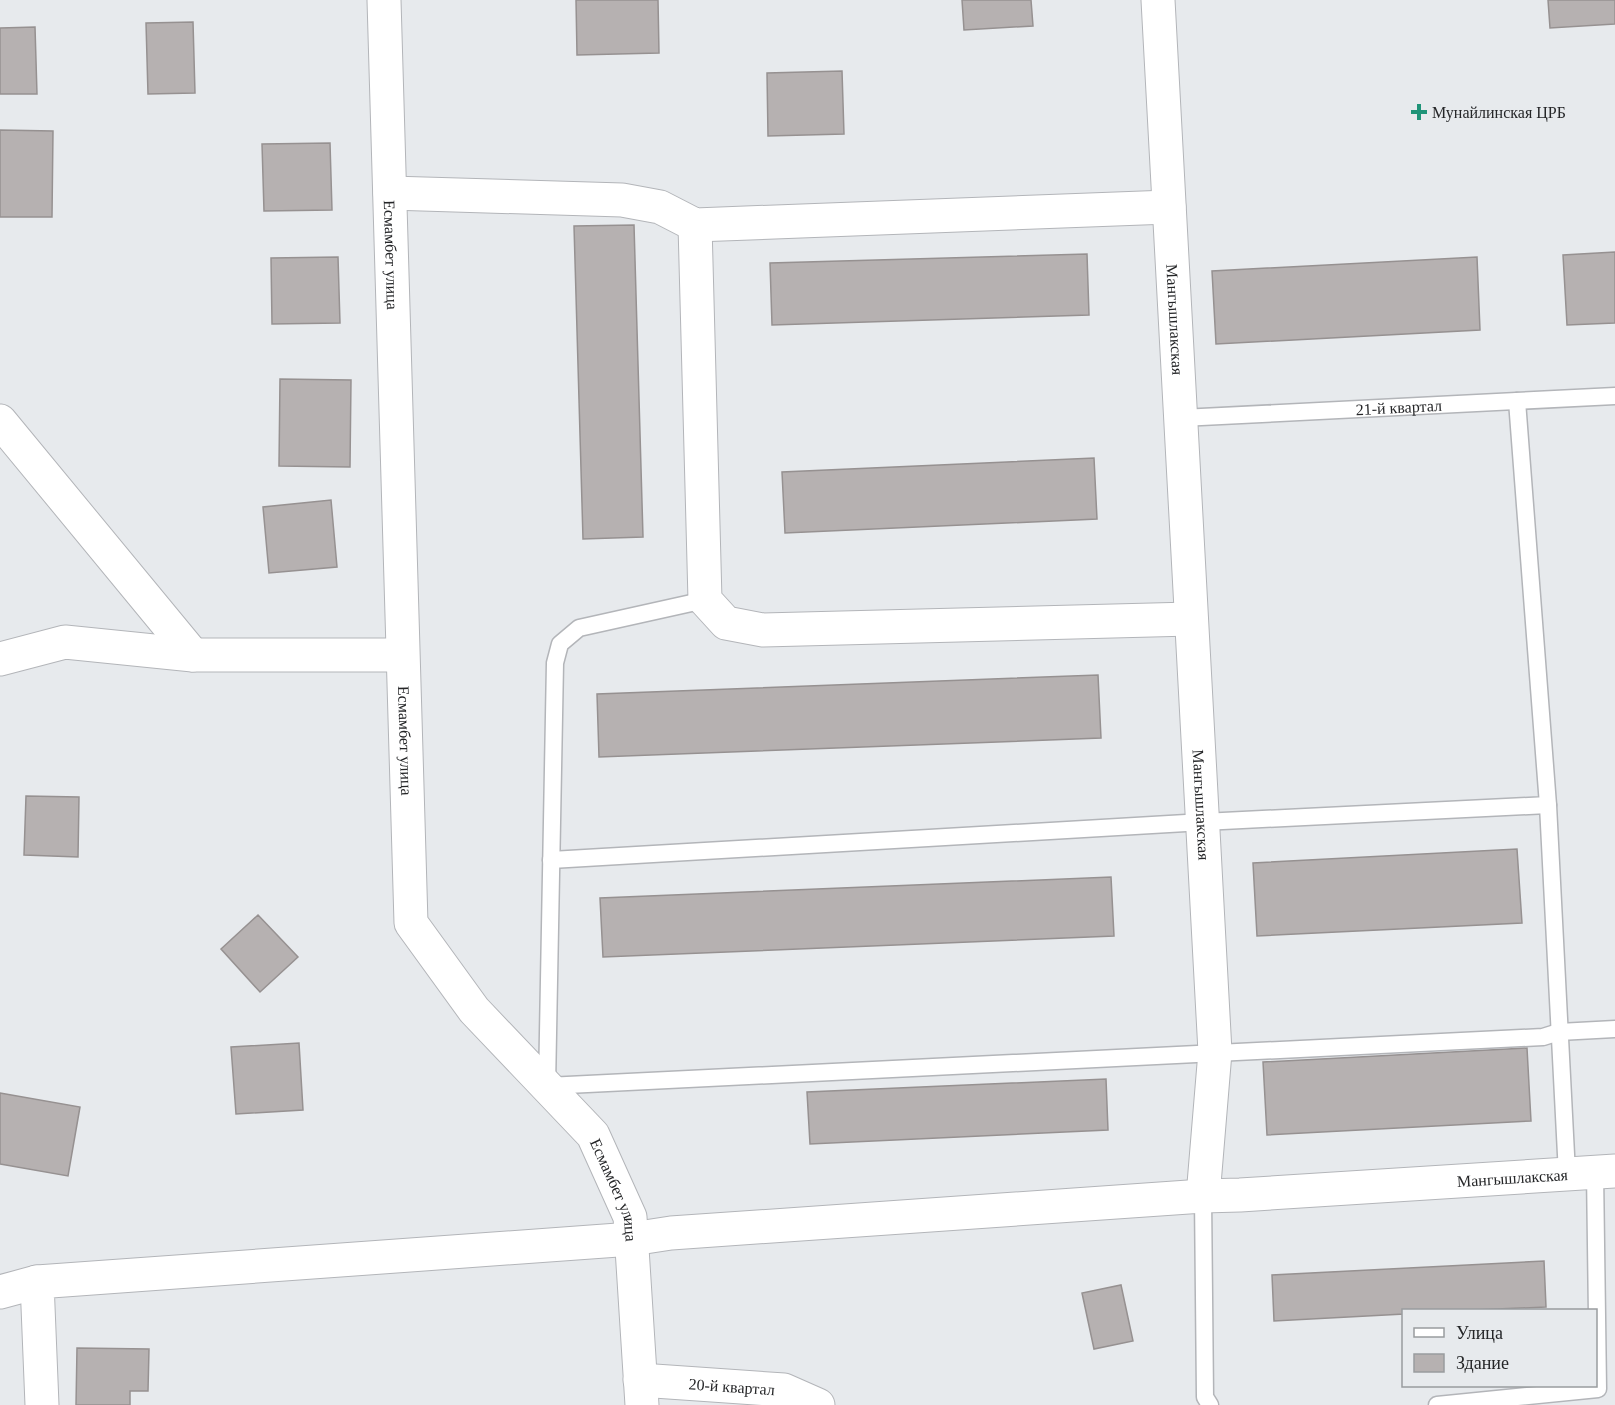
<svg xmlns="http://www.w3.org/2000/svg" width="1615" height="1405" font-family="Georgia,serif">
<style>
.building{fill:#b6b1b1;stroke:#969191;stroke-width:1.5}
.lines{fill:none;stroke-linecap:round;stroke-linejoin:round}
.service-casing{stroke:#b3b5b9;stroke-width:19}
.minor-casing{stroke:#b3b5b9;stroke-width:35}
.service{stroke:#fff;stroke-width:16}
.minor{stroke:#fff;stroke-width:33}
.poi-dot{fill:#1f9478;stroke:#e7eaed;stroke-width:2}
.labels{text-anchor:middle;stroke-width:4.5;stroke-linejoin:round;paint-order:stroke}
.poi-label{font-size:16px;fill:#252628;stroke:#e7eaed;text-anchor:start}
.street-label{font-size:16px;fill:#252628;stroke:#e7eaed}
</style>
<rect width="100%" height="100%" fill="#e7eaed"/>
<path class="building" d="M576,0H658L659,53L577,55Z
M962,0H1031L1033,26L964,30Z
M1548,0H1615V24L1550,28Z
M193,22L195,93L148,94L146,23Z
M35,27L37,94H0V28Z
M842,71L844,134L768,136L767,73Z
M0,130L53,131L52,217H0Z
M330,143L332,210L264,211L262,144Z
M634,225L643,537L583,539L574,226Z
M1615,252V323L1567,325L1563,255Z
M1087,254L1089,315L772,325L770,263Z
M338,257L340,323L272,324L271,258Z
M1477,257L1480,330L1216,344L1212,271Z
M280,379L351,380L350,467L279,466Z
M1094,458L1097,519L785,533L782,472Z
M331,500L337,567L269,573L263,507Z
M1098,675L1101,738L599,757L597,694Z
M26,796L79,797L78,857L24,855Z
M1517,849L1522,923L1257,936L1253,863Z
M1111,877L1114,936L603,957L600,898Z
M258,915L298,957L260,992L221,949Z
M299,1043L303,1110L236,1114L231,1047Z
M1527,1048L1531,1121L1267,1135L1263,1062Z
M1106,1079L1108,1130L810,1144L807,1092Z
M0,1093L80,1107L68,1176L0,1164Z
M1544,1261L1546,1307L1473,1310H1404V1314L1274,1321L1272,1275Z
M1121,1285L1133,1341L1094,1349L1082,1293Z
M77,1348L149,1349L148,1391H130V1405H76Z"/>
<g class="lines">
<g class="service-casing">
<g id="service">
<path id="s1" d="M1181,418L1615,396"/>
<path d="M705,600L579,628L560,644L555,663L547,1086L1543,1037L1559,1032L1615,1029"/>
<path d="M1548,805L1567,1174"/>
<path d="M551,860L1203,822L1548,805L1517,401"/>
<path d="M1203,1196L1205,1397L1210,1405"/>
<path d="M1437,1405L1598,1389L1595,1172"/>
</g>
</g>
<g class="minor-casing">
<g id="minor">
<path id="s2" d="M384,0L411,923L474,1010L593,1135L630,1217L642,1405"/>
<path id="s3" d="M1158,0L1215,1052L1203,1196L1240,1195L1615,1171"/>
<path d="M390,193L622,200L660,207L695,225L1169,207"/>
<path d="M695,225L705,600L726,623L763,630L1191,619"/>
<path d="M0,421L193,655"/>
<path d="M0,659L65,642L193,655H402"/>
<path d="M0,1292L37,1282"/>
<path id="s4" d="M640,1380L784,1390L818,1405"/>
<path d="M42,1405L37,1282L632,1239L671,1233L1203,1196"/>
</g>
</g>
<use href="#service" class="service"/>
<use href="#minor" class="minor"/>
</g>
<path class="poi-dot" d="M1416 103h6v6h6v6h-6v6h-6v-6h-6v-6h6z"/>
<g class="labels">
<g class="poi-label">
<text x="1432" y="118">Мунайлинская ЦРБ</text>
</g>
<g class="street-label">
<text dy="6" stroke="none"><textPath href="#s2" startOffset="255">Есмамбет улица</textPath></text>
<text dy="6" stroke="none"><textPath href="#s3" startOffset="320">Мангышлакская</textPath></text>
<text dy="6" stroke="none"><textPath href="#s1" startOffset="218">21-й квартал</textPath></text>
<text dy="6" stroke="none"><textPath href="#s2" startOffset="741">Есмамбет улица</textPath></text>
<text dy="6" stroke="none"><textPath href="#s3" startOffset="806">Мангышлакская</textPath></text>
<text dy="6" stroke="none"><textPath href="#s3" startOffset="1508">Мангышлакская</textPath></text>
<text dy="6" stroke="none"><textPath href="#s2" startOffset="1263">Есмамбет улица</textPath></text>
<text dy="6" stroke="none"><textPath href="#s4" startOffset="92">20-й квартал</textPath></text>
</g>
</g>
<rect x="1402" y="1309" width="195" height="78" fill="#e7eaed" stroke="#999c9e" stroke-width="1.5"/>
<rect x="1414" y="1328" width="30" height="9" fill="#ffffff" stroke="#999c9e" stroke-width="1.5"/>
<text x="1456" y="1339" font-size="18" fill="#252628">Улица</text>
<rect x="1414" y="1354" width="30" height="18" fill="#b6b1b1" stroke="#999c9e" stroke-width="1.5"/>
<text x="1456" y="1369" font-size="18" fill="#252628">Здание</text>
</svg>
